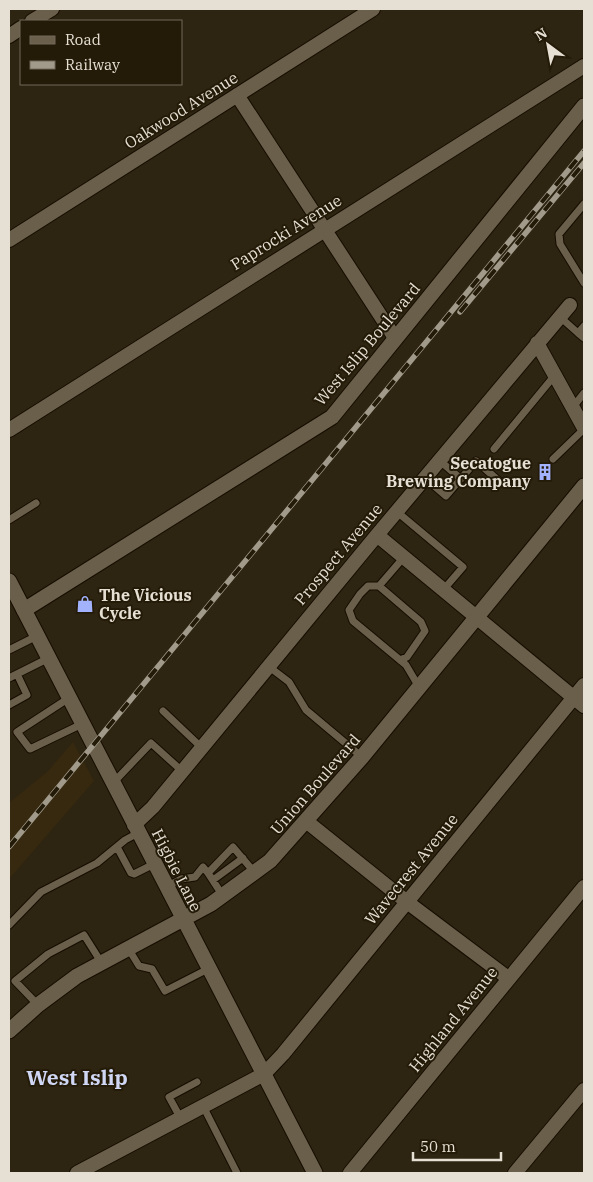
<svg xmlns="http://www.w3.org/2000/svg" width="593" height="1182" font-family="'IBM Plex Serif',serif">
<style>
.built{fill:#37290f}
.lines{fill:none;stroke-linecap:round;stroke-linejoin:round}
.service-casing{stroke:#160d00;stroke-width:9}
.minor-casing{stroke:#160d00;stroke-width:16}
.tertiary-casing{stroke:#160d00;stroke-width:17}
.secondary-casing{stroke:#160d00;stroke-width:17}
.service{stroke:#6a5f4a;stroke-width:7}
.minor{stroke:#6a5f4a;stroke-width:14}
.tertiary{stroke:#6a5f4a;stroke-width:15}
.secondary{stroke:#6a5f4a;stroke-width:15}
.rail-casing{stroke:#a19a8b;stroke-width:5.5}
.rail{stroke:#241a08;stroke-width:4;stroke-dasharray:11;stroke-linecap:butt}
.labels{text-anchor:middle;stroke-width:4;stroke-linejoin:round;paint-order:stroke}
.street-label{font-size:16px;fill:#e6e0d4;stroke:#241a08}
.poi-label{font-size:16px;font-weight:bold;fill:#e6e0d4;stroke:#241a08;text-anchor:end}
.district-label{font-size:21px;font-weight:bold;fill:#d0d7f4;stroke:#241a08}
</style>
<rect width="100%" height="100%" fill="#2d2411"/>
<path class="built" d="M73,742L94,781L9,879V803L48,771Z"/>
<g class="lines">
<g class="service-casing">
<path id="service" d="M584,204L559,234L560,244L584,283
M560,317L578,333
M584,326L578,333L584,338
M573,407L584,393
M494,449L555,375
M553,459L584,429
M439,460L461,479
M425,478L446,496L476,461L499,481
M396,511L463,567L444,589
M9,520L36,503
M379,586H368L360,594L349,610L353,621L406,665L419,687
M9,650L37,636
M400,660L407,657L425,631L421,622L379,586L404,557
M268,666L289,682L306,710L362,757
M9,678L49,658
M69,698L17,732L30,749L82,724
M9,705L27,695L17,674
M163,711L201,747
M113,783L151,743L182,771
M117,847L131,873L134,874L154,864
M213,880L243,858
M166,887L181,879L195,877L203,867L208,873
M223,896L208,873L233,847L255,873
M9,925L41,892L97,863L125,840L138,833
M128,948L139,966L152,969L165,991L208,969
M38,1005L15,981L48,954L84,935L101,962
M204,1108L237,1173
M181,1119L169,1097L197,1082"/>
</g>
<g class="minor-casing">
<path id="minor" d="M32,21L52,9
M9,36L21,28
M237,95L395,338
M9,240L373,9
M537,343L584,428
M9,430L584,66
M377,535L584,706
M306,821L407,902L508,978
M134,825L153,807L377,535L570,305
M77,1173L264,1074L283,1054L584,685
M350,1173L584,887
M515,1173L584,1090"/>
</g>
<g class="tertiary-casing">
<path id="tertiary" d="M24,610L332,417L584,106"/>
</g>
<g class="secondary-casing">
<path id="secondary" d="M9,581L315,1173
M9,1031L38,1005L77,976L211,904L270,861L362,757L584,486"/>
</g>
<use href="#service" class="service"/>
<use href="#minor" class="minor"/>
<use href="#tertiary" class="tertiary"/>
<use href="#secondary" class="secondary"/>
<g class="rail-casing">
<path id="rail" d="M460,312L584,163
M9,847L584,151"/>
</g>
<use href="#rail" class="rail"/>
</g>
<defs>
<g id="building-bare" transform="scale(1.35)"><path d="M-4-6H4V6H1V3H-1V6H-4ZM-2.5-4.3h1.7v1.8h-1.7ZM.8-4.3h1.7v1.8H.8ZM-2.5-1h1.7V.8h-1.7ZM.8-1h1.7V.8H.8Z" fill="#a2b2fd" stroke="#241a08" stroke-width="2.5" paint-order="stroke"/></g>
<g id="shop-bare" transform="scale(1.35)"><path d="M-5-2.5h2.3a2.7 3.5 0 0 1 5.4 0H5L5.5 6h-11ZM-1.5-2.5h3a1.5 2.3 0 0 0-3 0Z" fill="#a2b2fd" stroke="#241a08" stroke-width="2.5" paint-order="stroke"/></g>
</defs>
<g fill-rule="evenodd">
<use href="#building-bare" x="545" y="472"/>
<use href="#shop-bare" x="85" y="604"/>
</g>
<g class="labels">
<g class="street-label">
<text transform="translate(181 110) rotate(-32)" y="6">Oakwood Avenue</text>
<text transform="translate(286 232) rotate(-32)" y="6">Paprocki Avenue</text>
<text transform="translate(367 344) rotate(-50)" y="6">West Islip Boulevard</text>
<text transform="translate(338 554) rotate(-50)" y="6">Prospect Avenue</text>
<text transform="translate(315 784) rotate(-49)" y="6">Union Boulevard</text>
<text transform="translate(411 869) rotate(-51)" y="6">Wavecrest Avenue</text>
<text transform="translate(177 870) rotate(63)" y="6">Higbie Lane</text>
<text transform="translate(453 1019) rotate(-51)" y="6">Highland Avenue</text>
</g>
<g class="poi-label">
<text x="531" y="469">Secatogue<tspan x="531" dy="18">Brewing Company</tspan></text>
<text x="99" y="601" text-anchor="start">The Vicious<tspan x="99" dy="18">Cycle</tspan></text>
</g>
<g class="district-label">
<text x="77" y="1085">West Islip</text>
</g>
</g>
<rect width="593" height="1182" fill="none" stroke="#e6e0d4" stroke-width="20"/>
<rect x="20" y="20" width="162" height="65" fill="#241a08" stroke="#72695a"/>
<rect x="30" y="36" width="25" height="8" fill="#6a5f4a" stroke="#72695a"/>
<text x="65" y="45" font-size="15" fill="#e6e0d4">Road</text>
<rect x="30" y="61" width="25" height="8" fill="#a19a8b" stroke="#72695a"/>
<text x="65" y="70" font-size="15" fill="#e6e0d4">Railway</text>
<g transform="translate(548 45) rotate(328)" stroke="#241a08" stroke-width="4" paint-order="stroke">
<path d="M0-4L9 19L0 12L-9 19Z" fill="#e6e0d4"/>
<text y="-8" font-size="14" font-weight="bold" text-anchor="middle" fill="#e6e0d4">N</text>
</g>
<path d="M413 1152v8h88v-8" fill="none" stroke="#e6e0d4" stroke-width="2.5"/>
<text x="420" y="1152" font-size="15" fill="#e6e0d4" stroke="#241a08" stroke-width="4" paint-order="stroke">50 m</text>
</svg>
